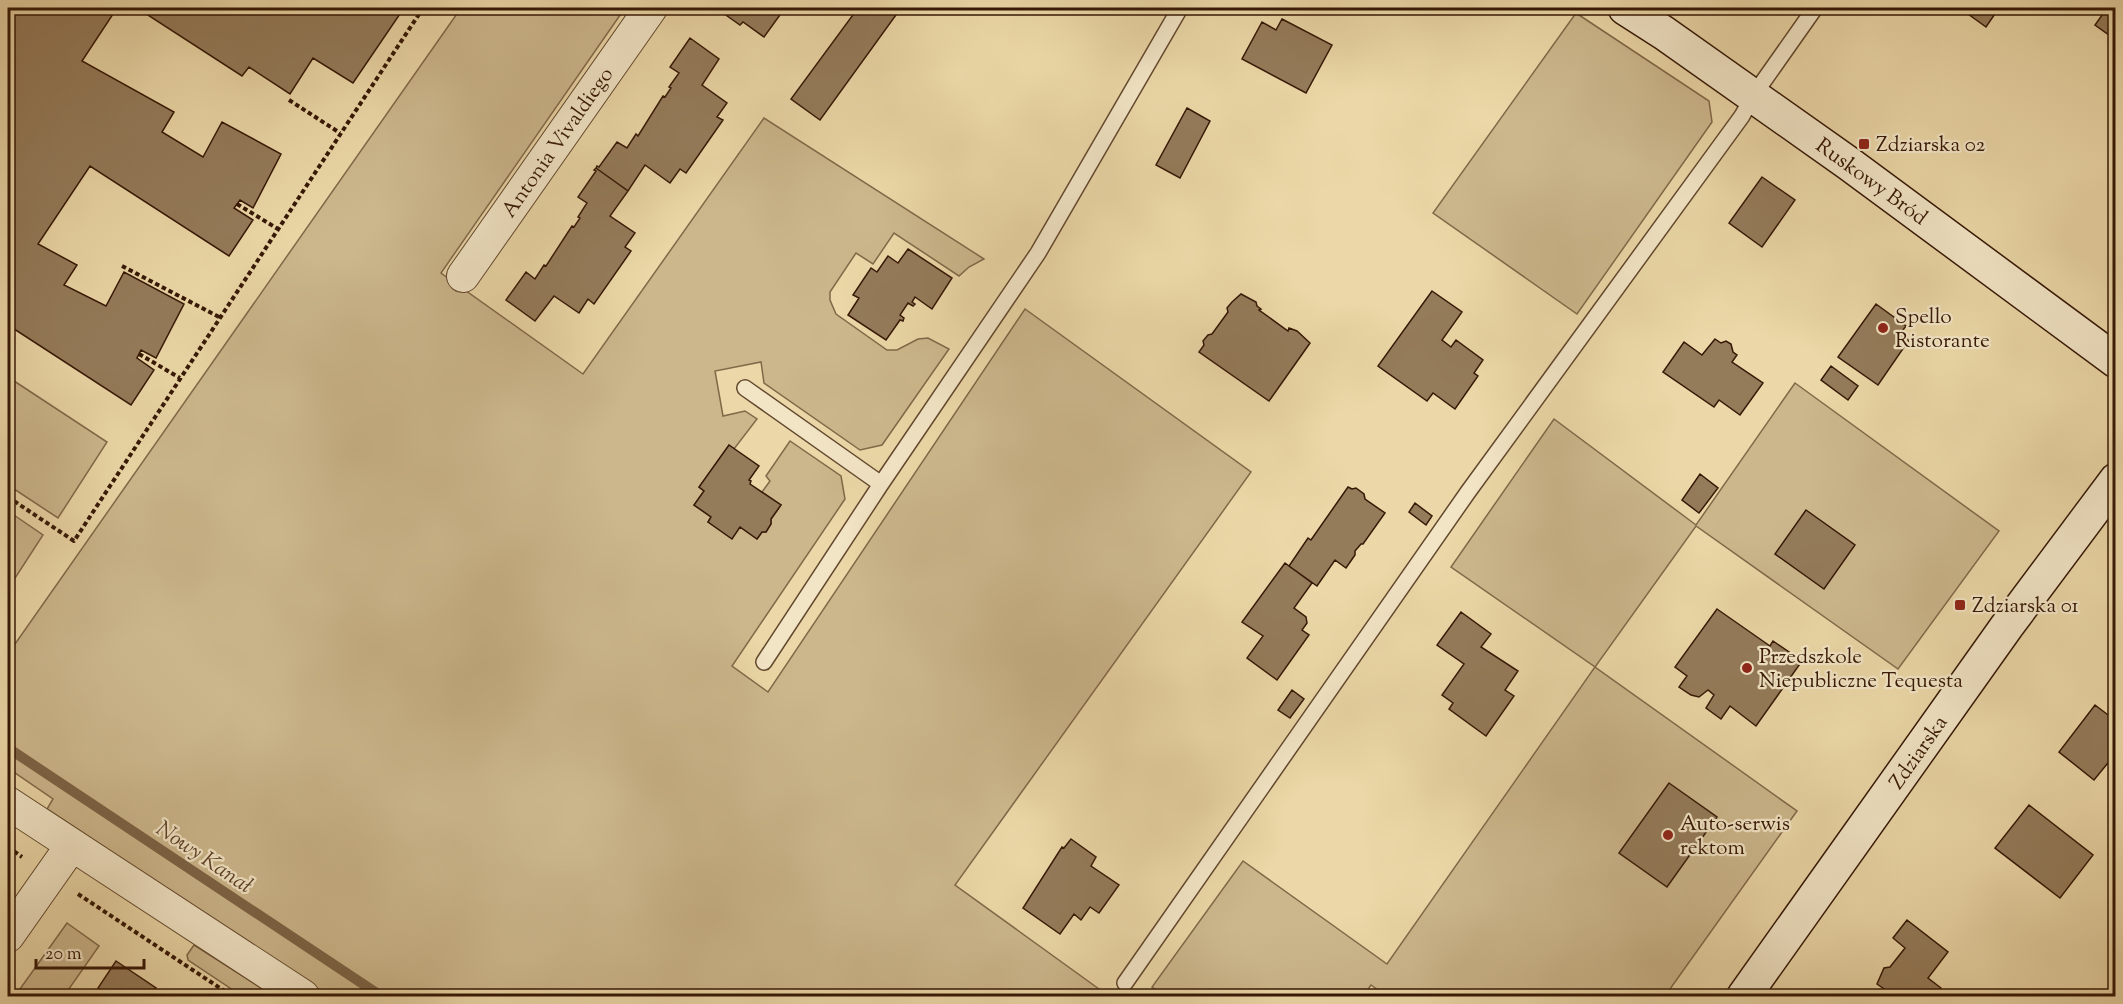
<svg xmlns="http://www.w3.org/2000/svg" width="2123" height="1004" font-family="'Sorts Mill Goudy',serif">
<style>
.green{fill:#ccb78c;stroke:#816849;stroke-width:1.5}
.lines{fill:none;stroke-linecap:round;stroke-linejoin:round}
.stream{stroke:#7d6446;stroke-width:10}
.building{fill:#947b5a;stroke:#361806;stroke-width:1.5}
.lane-casing{stroke:#63482e;stroke-width:18}
.street-casing{stroke:#63482e;stroke-width:34}
.secondary-casing{stroke:#361806;stroke-width:36}
.path{stroke:#361806;stroke-width:4;stroke-dasharray:4.5 3;stroke-linecap:butt}
.lane{stroke:#f2e5c6;stroke-width:15}
.street{stroke:#f2e5c6;stroke-width:32}
.secondary{stroke:#f2e5c6;stroke-width:33}
.poi-dot{fill:#8f2418;stroke:#f2e5c6;stroke-width:2}
.labels{text-anchor:middle;stroke-width:4.5;stroke-linejoin:round;paint-order:stroke}
.street-label{font-size:21px;fill:#361806;stroke:#f2e5c6}
.poi-label{font-size:21px;fill:#361806;stroke:#f2e5c6;text-anchor:start}
.water-label{font-size:22px;font-style:italic;fill:#60442b;stroke:#f2e5c6}
</style>
<rect width="100%" height="100%" fill="#ebd7a7"/>
<filter id="stains"><feTurbulence type="fractalNoise" baseFrequency=".00333" numOctaves="4"/><feColorMatrix values="0 0 0 0 .2 0 0 0 0 .09 0 0 0 0 .02 0 0 0 .5 -.17"/></filter>
<radialGradient id="worn" r=".72"><stop offset=".6" stop-color="#630" stop-opacity="0"/><stop offset="1" stop-color="#630" stop-opacity=".3"/></radialGradient>
<path class="green" d="M461,8H625L441,273L583,374L764,118L984,259L969,267L959,276L894,233L873,264L856,253L830,292V300L836,314L887,350H897L918,339L928,338L949,349L882,445L860,450L764,383L761,362L715,371L723,416L745,411L757,419L734,449L729,445L699,487L704,491L694,505L711,517L708,522L740,527L757,539L762,532H766L771,524V519L781,505L762,492L770,481L766,476L790,441L841,476L845,499L732,666L768,692L1025,309L1251,472L955,885L1099,989L1105,996H329L47,809L53,799L8,768V654Z
M1576,13L1709,101L1712,122L1577,314L1433,213Z
M8,377L107,442L58,518L8,485Z
M1795,383L1999,531L1898,669L1696,526L1595,667L1797,811L1665,996H1386L1371,985L1363,996H1165L1152,987L1243,861L1387,964L1595,667L1451,567L1554,419L1696,525Z
M8,511L43,535L8,589Z
M67,923L99,946L64,996H15Z
M194,945L274,996H242L188,960L187,955Z"/>
<g class="lines">
<path class="stream" d="M8,748L381,996"/>
</g>
<path class="building" d="M8,8H117L82,61L174,112L162,132L203,157L222,122L281,154L253,208L240,200L234,208L253,220L229,256L90,166L38,244L77,265L64,285L106,306L124,272L184,304L156,358L141,350L137,358L154,370L131,405L8,325Z
M137,8H404L353,83L313,58L290,94L249,67L242,76Z
M716,8H785L764,37L743,22L740,25Z
M858,8H901L820,120L791,99Z
M1966,8H1999L1986,27L1964,11Z
M2107,8H2116V40L2095,25Z
M1282,19L1332,45L1306,93L1242,59L1262,22L1276,30Z
M690,38L719,59L702,85L727,103L717,117L723,120L686,173L680,169L670,183L645,165L628,191L596,168L597,166L599,167L617,142L627,148L636,134L638,136L663,96L665,97L671,88L669,87L679,73L670,67Z
M1187,108L1210,121L1180,178L1156,165Z
M596,168L628,191L610,216L635,233L625,247L631,251L594,304L588,299L579,313L554,296L535,321L506,300L526,272L535,279L544,265L546,266L572,226L574,227L580,218L578,217L587,203L578,197L596,171L594,170Z
M1762,177L1795,200L1762,247L1729,223Z
M908,249L952,278L932,309L915,297L912,302L915,304L913,306L908,303L900,315L904,318L903,321L900,320L886,340L848,315L859,298L853,295L871,268L877,272L888,256L898,263Z
M1432,291L1462,312L1442,340L1451,347L1456,340L1483,360L1474,373L1478,376L1455,409L1433,393L1427,401L1378,366Z
M1241,294L1256,302L1257,306L1261,309L1259,310L1288,331L1289,328L1297,331L1310,343L1269,401L1199,352L1204,345L1203,341L1208,335L1212,334L1228,312L1227,308L1232,302Z
M1876,304L1906,326L1900,334L1909,340L1878,385L1838,357Z
M1715,339L1721,343L1726,341L1731,344L1733,352L1737,355L1732,362L1763,383L1740,415L1719,400L1714,407L1663,372L1684,342L1702,355Z
M1831,366L1858,386L1848,400L1821,380Z
M729,445L759,466L749,480L751,481L750,484L781,505L771,519V524L766,532H762L757,539L740,527L732,539L708,522L711,517L694,505L704,491L699,487Z
M1700,474L1718,488L1699,513L1682,500Z
M1348,487L1352,489L1356,488L1364,494L1365,499L1385,513L1363,544H1361L1355,551V555L1346,568L1335,560L1317,586L1289,566L1308,538L1311,540Z
M1415,503L1432,516L1426,525L1409,512Z
M1806,510L1855,545L1824,589L1775,554Z
M1285,563L1312,583L1294,608L1306,617L1307,623L1302,630L1309,635L1277,680L1247,658L1263,636L1242,622Z
M1717,609L1770,646L1773,641L1802,661L1756,726L1730,706L1721,719L1706,708L1714,695L1708,690L1699,697L1691,695L1679,687L1687,676L1675,667Z
M1461,612L1491,634L1481,647L1518,671L1505,690L1514,696L1486,736L1449,709L1453,703L1442,695L1464,664L1437,645Z
M1292,690L1304,699L1290,718L1278,710Z
M2095,705L2116,721V753L2094,780L2059,752Z
M1669,783L1717,817L1667,887L1619,853Z
M2029,805L2093,855L2060,898L1995,848Z
M1071,839L1096,857L1091,866L1119,885L1099,913L1090,907L1081,920L1074,914L1060,934L1023,908L1062,847L1064,848Z
M1907,920L1948,952L1928,978L1941,988L1934,996H1890V993L1877,984L1884,968L1890,967L1905,948L1893,938Z
M116,961L156,988L149,996H101L104,992L98,988Z"/>
<g class="lines">
<g class="lane-casing">
<path id="lane" d="M745,388L881,484
M764,662L881,484L1038,253L1180,8
M1125,983L1468,492L1742,116L1753,96L1815,8"/>
</g>
<g class="street-casing">
<path id="street" d="M463,276L651,8
M8,803L303,996
M8,936L72,845"/>
</g>
<g class="secondary-casing">
<path id="secondary" d="M1625,8L1664,33L1848,163L2116,361
M1744,996L2007,626L2116,480"/>
</g>
<path class="path" d="M289,100L340,133
M237,204L278,229
M122,266L221,318
M139,354L180,378
M8,497L74,541L423,8
M8,847L22,857
M78,894L232,996"/>
<use href="#lane" class="lane"/>
<use href="#street" class="street"/>
<use href="#secondary" class="secondary"/>
</g>
<g class="poi-dot">
<rect x="1858" y="138" width="12" height="12" rx="3"/>
<circle cx="1883" cy="328" r="6"/>
<rect x="1954" y="599" width="12" height="12" rx="3"/>
<circle cx="1747" cy="668" r="6"/>
<circle cx="1668" cy="835" r="6"/>
</g>
<g class="labels">
<g class="street-label">
<text transform="translate(557 142) rotate(-55)" y="7">Antonia Vivaldiego</text>
<text transform="translate(1872 181) rotate(36)" y="7">Ruskowy Bród</text>
<text transform="translate(1918 752) rotate(-55)" y="7">Zdziarska</text>
</g>
<g class="poi-label">
<text x="1876" y="151">Zdziarska 02</text>
<text x="1895" y="323">Spello<tspan x="1895" dy="24">Ristorante</tspan></text>
<text x="1972" y="612">Zdziarska 01</text>
<text x="1759" y="663">Przedszkole<tspan x="1759" dy="24">Niepubliczne Tequesta</tspan></text>
<text x="1680" y="830">Auto-serwis<tspan x="1680" dy="24">rektom</tspan></text>
</g>
<g class="water-label">
<text transform="translate(205 856) rotate(34)" y="8">Nowy Kanał</text>
</g>
</g>
<rect width="2123" height="1004" fill="none" stroke="#ebd7a7" stroke-width="30"/>
<rect x="9" y="9" width="2105" height="986" fill="none" stroke="#361806" stroke-width="3"/>
<rect x="15" y="15" width="2093" height="974" fill="none" stroke="#361806" stroke-width="1.5"/>
<path d="M36 959v9h108v-9" fill="none" stroke="#361806" stroke-width="3"/>
<text x="45" y="959" font-size="18" fill="#361806" stroke="#f2e5c6" stroke-width="4.5" paint-order="stroke">20 m</text>
<rect width="100%" height="100%" filter="url(#stains)"/>
<rect width="100%" height="100%" fill="url(#worn)"/>
</svg>
